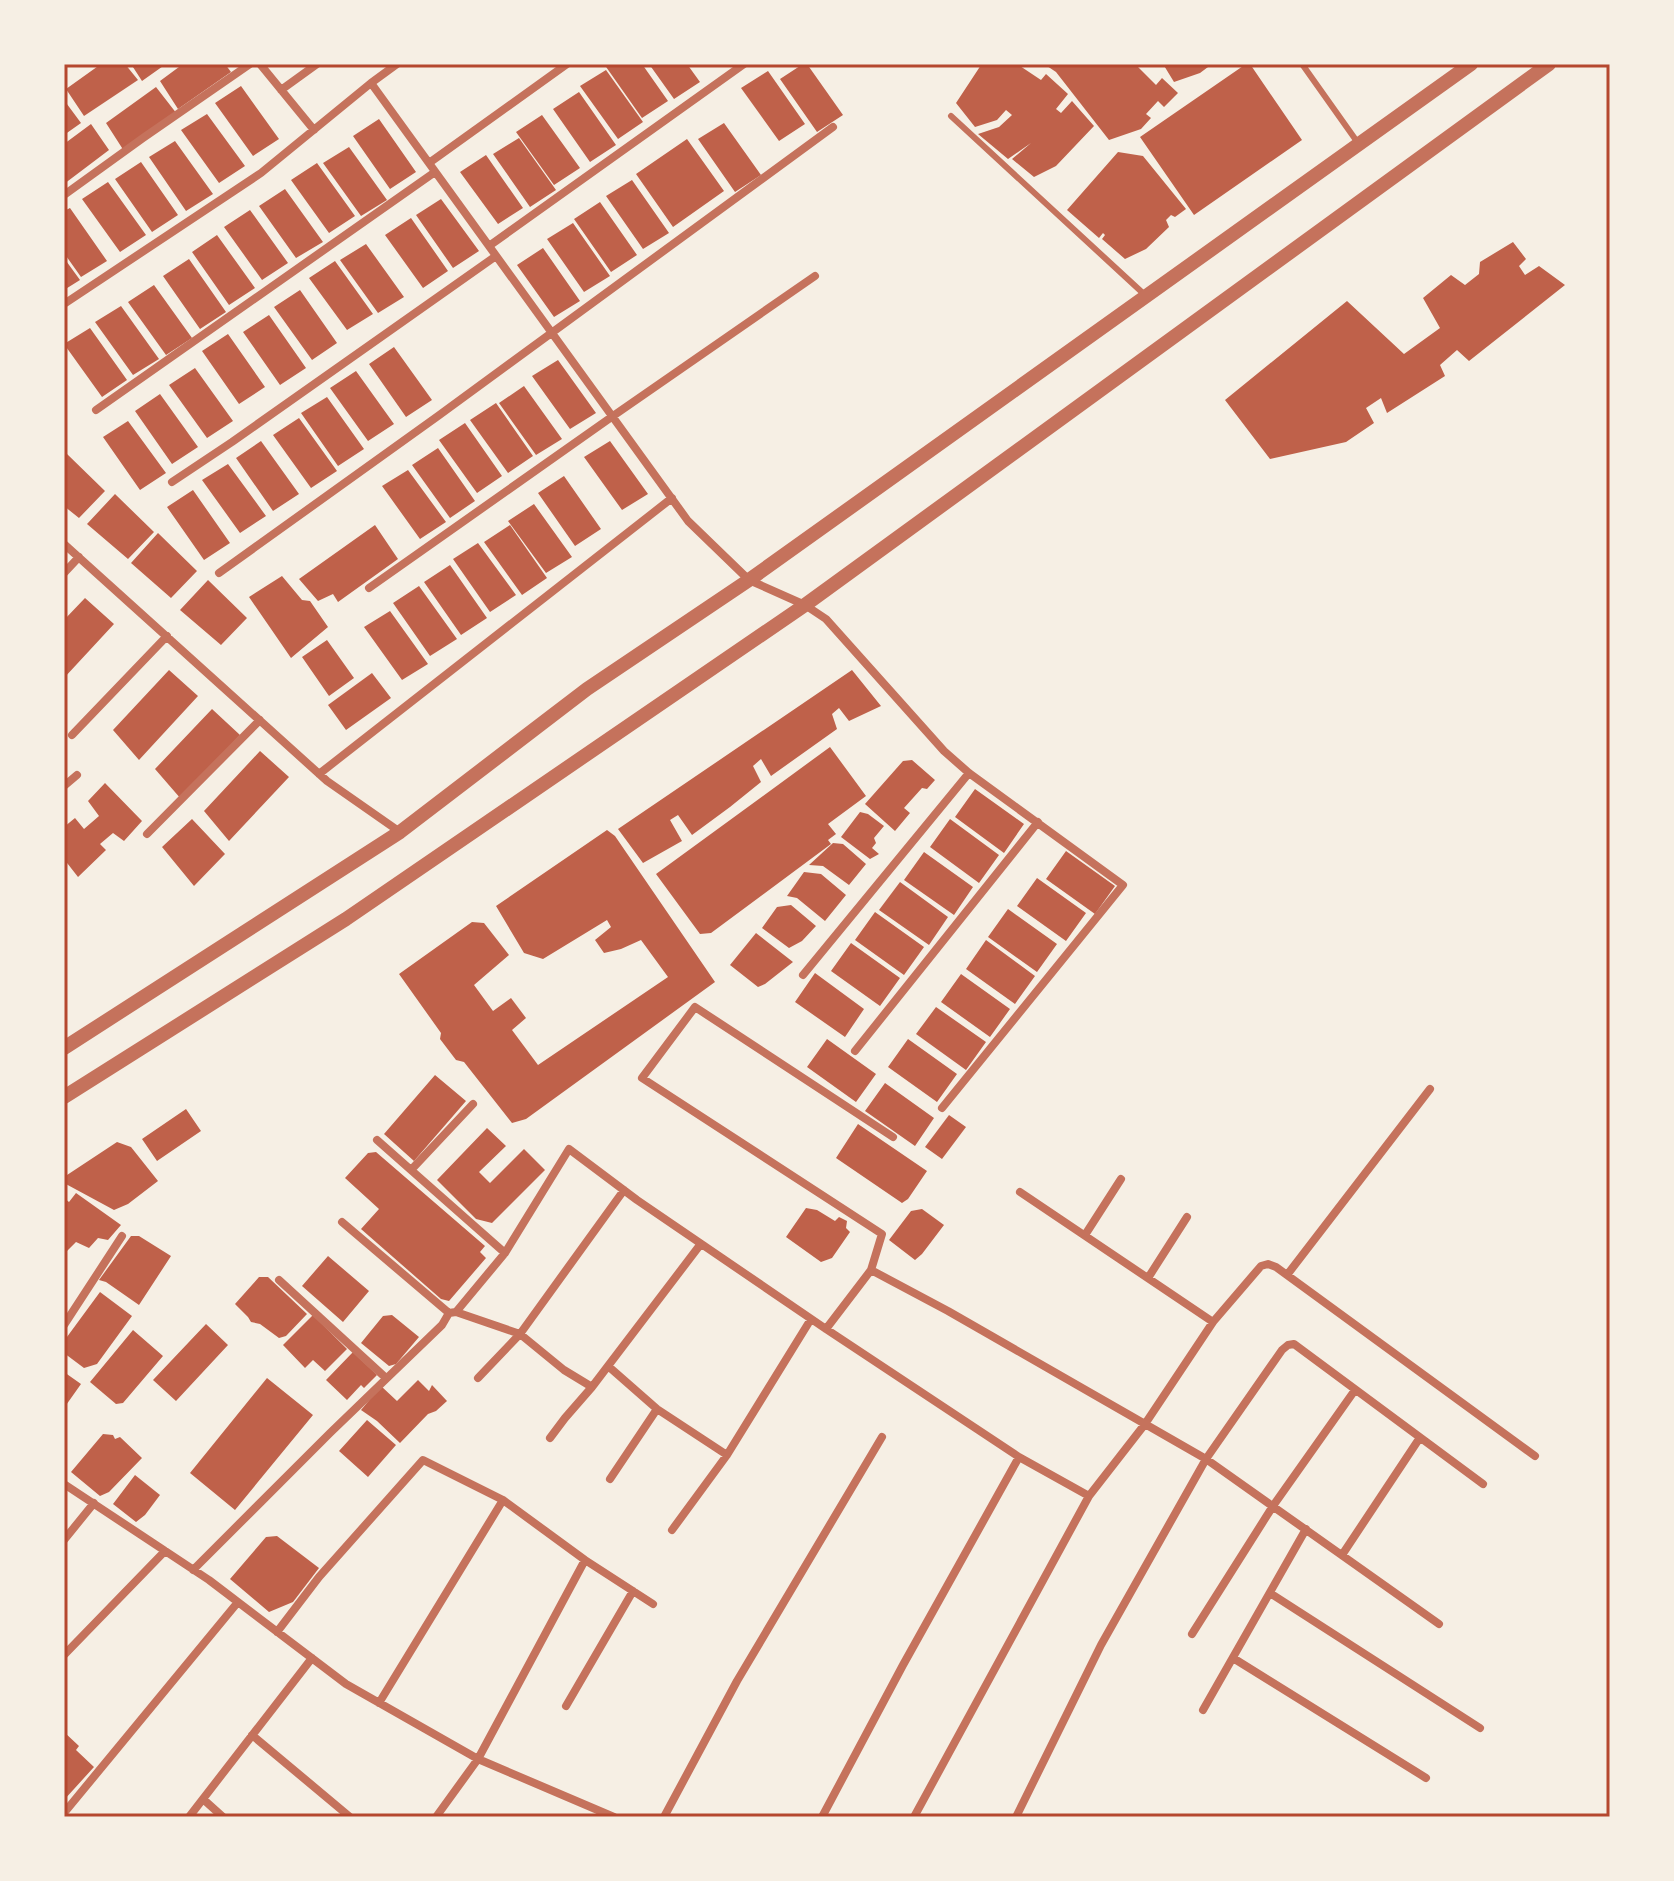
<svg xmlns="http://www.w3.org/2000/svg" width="1674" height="1881" font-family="'Work Sans',sans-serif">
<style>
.building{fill:#bf614a}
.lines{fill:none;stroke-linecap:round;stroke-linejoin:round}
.service{stroke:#c5725c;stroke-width:6}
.minor{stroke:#c5725c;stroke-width:8}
.tertiary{stroke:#c5725c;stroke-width:14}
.neatline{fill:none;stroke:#b5482f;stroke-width:3}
</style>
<rect width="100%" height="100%" fill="#f6efe4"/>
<path class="building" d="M101,64H125L138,80L84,116L66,89Z
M131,64H166L142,81Z
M183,64H225L231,72L178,109L160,81Z
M604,64H642L668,101L642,118Z
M649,64H687L700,82L674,99Z
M803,64H807L843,115L817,132L780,79Z
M1017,64L1041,80L1046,74L1068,94L1056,109L1061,113L1072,101L1094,126L1056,166L1034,177L1012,159L1031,143L1008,159L978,134L999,127L1012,115L1006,110L997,120L975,127L956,103L981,65Z
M1044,64H1138L1137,66L1156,85L1162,78L1178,93L1164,107L1158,101L1146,114L1151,118L1141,129L1109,140L1056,72Z
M1163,64H1212L1200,73L1174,82Z
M1246,64H1250L1302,140L1194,215L1140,137Z
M606,70L643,122L618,139L580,86Z
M768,71L805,124L779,141L741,88Z
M241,86L279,139L253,156L215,103Z
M156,87L177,114L124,151L106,123Z
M579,92L616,145L590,162L553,109Z
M64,100L81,123L64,135Z
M207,114L245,166L219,183L181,130Z
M542,115L580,168L554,185L516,132Z
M379,119L416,172L390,189L353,136Z
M724,123L761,175L735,192L698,139Z
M91,124L109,150L64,184V144Z
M519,138L556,190L530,207L493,154Z
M687,139L724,191L673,227L636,174Z
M175,141L213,194L186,211L149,157Z
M349,147L387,200L361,216L323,163Z
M1118,152L1143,156L1186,209L1175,217L1171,215L1166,220L1169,227L1146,249L1125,259L1102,239L1105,235L1103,233L1099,238L1067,210Z
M486,155L523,208L498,224L460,172Z
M141,162L178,215L152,232L115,179Z
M317,163L355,216L329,233L291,180Z
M632,180L669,233L643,249L606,196Z
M108,182L146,235L120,252L82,199Z
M285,189L323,242L296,258L259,206Z
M441,199L479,251L453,268L416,215Z
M600,202L637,255L611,272L574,219Z
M70,208L107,261L81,277L64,253V211Z
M250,210L288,263L262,280L224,227Z
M411,218L448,271L423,288L385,235Z
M573,223L610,276L584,292L547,239Z
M217,235L255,288L229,305L192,252Z
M1513,242L1526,259L1519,266L1525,275L1539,266L1565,285L1469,361L1457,350L1440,365L1445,376L1387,413L1381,398L1366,408L1374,423L1346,442L1270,459L1225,400L1347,301L1404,354L1440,328L1423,298L1451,275L1465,285L1479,274L1480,262Z
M366,244L404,297L378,313L340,260Z
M543,248L580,301L554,317L517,265Z
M64,258L80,280L64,290Z
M189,259L226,312L200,329L163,276Z
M335,261L373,314L347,330L309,278Z
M154,285L192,338L166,355L128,302Z
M300,290L337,343L312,360L274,307Z
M121,306L159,359L133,375L95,322Z
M269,315L306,368L280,385L243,332Z
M90,328L127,380L102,397L64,344Z
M228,334L265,387L239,404L202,351Z
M394,347L432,400L406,417L369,364Z
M558,360L596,413L570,429L532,376Z
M195,368L233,421L207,438L169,385Z
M356,371L394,424L368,441L330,388Z
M524,386L562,439L536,455L499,403Z
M160,394L198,447L172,464L135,411Z
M327,397L364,449L338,466L301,413Z
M496,403L533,456L508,473L470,420Z
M299,418L337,471L311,488L273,435Z
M128,421L166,473L140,490L103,437Z
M465,423L502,476L477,493L439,440Z
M261,441L299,494L273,511L236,458Z
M610,441L648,494L622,510L584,457Z
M438,448L475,501L450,518L412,465Z
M66,453L105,491L79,518L64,506V455Z
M228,464L266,516L240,533L202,480Z
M408,470L446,522L420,539L382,486Z
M564,476L601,529L575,546L538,493Z
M193,490L230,543L204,560L167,507Z
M115,494L154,532L128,559L87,524Z
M534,504L572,557L546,573L508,521Z
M375,525L398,559L338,602L333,594L318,601L299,579Z
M510,525L547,578L522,595L484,542Z
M158,533L197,571L171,598L131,563Z
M478,543L516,595L490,612L453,559Z
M450,565L487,618L461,635L424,582Z
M282,576L302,600L310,601L328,627L291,658L249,597Z
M208,580L247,618L221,645L180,610Z
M419,586L457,639L430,656L393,603Z
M85,598L114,624L64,678V620Z
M390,611L428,664L402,680L364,627Z
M327,640L354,678L329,696L302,657Z
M169,670L198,696L139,760L113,730Z
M852,670L881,706L849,721L839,708L832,714L837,729L771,776L761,759L753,766L761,782L730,807L692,835L678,815L670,820L682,841L643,863L618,829Z
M372,673L391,698L346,730L328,705Z
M212,709L240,735L181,799L155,769Z
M830,747L866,796L828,824L836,834L828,840L831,844L711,933L700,934L656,874Z
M260,751L289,777L229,841L204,811Z
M912,760L935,780L927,789L922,788L904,808L910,813L895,831L865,804L903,761Z
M105,783L142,821L124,841L113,833L100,844L106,850L78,877L64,859V827L75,818L84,829L99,816L88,801Z
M975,789L1024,824L1004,853L955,817Z
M860,812L868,814L884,826L874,838L876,843L872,848L879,854L870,859L841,837Z
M192,819L225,854L194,886L162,847Z
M950,819L999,855L979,883L930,847Z
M607,830L615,836L715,982L526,1119L512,1123L464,1062L456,1060L440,1039L441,1033L399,974L472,922L484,923L509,955L474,985L493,1011L511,998L526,1018L512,1030L538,1065L668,977L641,940L621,949L604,953L595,940L611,927L607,920L543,959L524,953L496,906Z
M833,843L843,844L866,864L849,885L823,866L809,865Z
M1066,851L1115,886L1095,914L1046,879Z
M924,852L973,887L954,915L904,880Z
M804,872L821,874L846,895L825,921L797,898L787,896Z
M1037,878L1086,913L1066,941L1017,906Z
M900,882L948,917L929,945L879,910Z
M791,905L816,926L802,941L789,948L762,928L777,907Z
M1008,909L1057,944L1037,972L988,937Z
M875,912L924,947L904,975L855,940Z
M756,933L793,962L765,984L758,987L730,965Z
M986,940L1035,976L1015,1004L966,969Z
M851,943L900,978L880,1006L831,971Z
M815,973L864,1009L845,1037L795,1002Z
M961,974L1010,1009L990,1037L941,1002Z
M936,1007L986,1042L966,1070L916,1034Z
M827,1039L876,1074L856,1102L807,1067Z
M908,1039L957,1074L937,1102L888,1067Z
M435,1075L466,1101L414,1161L384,1134Z
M885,1083L934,1118L915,1146L865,1111Z
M186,1109L201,1131L157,1161L142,1139Z
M949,1115L966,1127L942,1159L925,1147Z
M858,1124L927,1171L908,1199L902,1203L836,1158Z
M487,1128L506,1146L479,1172L490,1183L524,1149L545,1170L492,1223L476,1219L437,1180Z
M117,1142L131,1147L158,1181L128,1204L114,1210L64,1183V1177Z
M376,1152L485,1246L480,1252L486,1258L449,1301L441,1299L361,1229L379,1209L345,1178L368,1153Z
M76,1193L121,1225L108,1240L98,1238L89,1248L76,1242L64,1254V1198L69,1202Z
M806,1208L817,1210L835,1221L839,1217L847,1221L846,1228L850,1232L832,1258L821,1262L786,1237Z
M922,1209L944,1225L922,1254L915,1260L889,1240L911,1211Z
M131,1236H139L171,1256L139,1305L106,1282L99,1280Z
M328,1256L369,1291L343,1322L302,1286Z
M259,1277H268L307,1314L286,1336L279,1338L260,1324L251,1322L248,1317L235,1304Z
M100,1292L132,1316L97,1364L84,1368L64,1353V1341Z
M313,1315L347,1349L325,1371L313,1360L305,1368L283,1345Z
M392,1315L419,1337L396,1364L389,1366L361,1343L383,1316Z
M206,1324L228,1345L176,1401L153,1380Z
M133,1330L163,1356L123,1403L116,1404L90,1382Z
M353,1352L377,1375L364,1388L361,1385L347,1400L326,1380Z
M64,1372L81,1384L64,1408Z
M267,1378L313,1415L235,1510L190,1473Z
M418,1380L429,1391L432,1385L447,1401L436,1411L428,1414L400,1443L377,1421L361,1410L381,1386L397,1401Z
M367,1420L396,1445L368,1477L339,1451Z
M103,1434L113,1435L115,1439L120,1437L142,1458L109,1492L100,1496L71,1472Z
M135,1475L160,1495L145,1515L136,1522L113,1504Z
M277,1536L319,1568L293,1602L269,1612L230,1579L266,1537Z
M64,1732L79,1746L76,1750L94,1767L64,1800Z"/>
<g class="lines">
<path class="service" d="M1302,64L1358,143
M951,116L1145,295"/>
<path class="minor" d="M260,64L314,130
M371,83L397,64
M281,90L317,64
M429,163L567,64
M64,195L143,138L250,64
M489,246L744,64
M64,304L261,173L371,83L688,521L749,580L805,605L826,619L944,751L969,773L1123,885L942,1108
M96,410L435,172
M172,482L232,442L496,256
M64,544L327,781L400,832
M64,573L79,557
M219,573L438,416L833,127
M369,588L613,416L815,276
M72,735L167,636
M319,774L672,498
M64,786L77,775
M147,834L260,720
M803,975L969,773
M855,1051L1038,822
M377,1140L505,1253
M411,1170L473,1104
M1020,1192L1213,1322
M342,1222L449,1313
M1085,1235L1121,1179
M871,1270L948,1311L1145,1424L1213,1322L1261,1266L1268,1264L1276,1267L1535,1456
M1287,1275L1430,1089
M1148,1278L1187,1217
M279,1280L386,1378
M456,1312L520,1334L564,1370L592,1387L700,1245
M64,1325L122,1236
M826,1329L871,1270L882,1234L642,1078L695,1007L893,1137
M608,1366L657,1409L727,1455L811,1319
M478,1378L520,1334L624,1190
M550,1438L565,1418L592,1387
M610,1479L657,1409
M64,1484L209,1580L346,1684L478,1759L614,1817
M672,1530L727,1455
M64,1540L94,1503
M1342,1555L1419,1439
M193,1570L330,1433L442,1325L449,1313L456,1312L505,1253L569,1149L637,1200L826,1329L1019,1457L1089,1496
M1270,1593L1480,1728
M277,1632L319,1577L423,1460L503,1500
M1192,1634L1273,1506L1355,1390
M64,1655L165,1551
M1233,1658L1426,1778
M379,1703L503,1500L585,1560L653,1604
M566,1706L633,1591
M1203,1710L1306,1529
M252,1735L350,1817
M203,1799L223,1817
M64,1813L238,1602
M189,1817L312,1658
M436,1817L478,1759L585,1560
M664,1817L737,1681L882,1437
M822,1817L903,1665L1019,1457
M914,1817L1089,1496L1145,1424L1206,1459L1439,1624
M1016,1817L1101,1645L1206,1459L1282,1350L1288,1345L1294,1344L1483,1484"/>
<path class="tertiary" d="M64,1048L400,832L587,689L749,580L1471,64
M64,1097L346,919L805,605L1549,64"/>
</g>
<rect width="1674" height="1881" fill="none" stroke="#f6efe4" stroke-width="132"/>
<rect x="66" y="66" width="1542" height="1749" class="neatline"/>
</svg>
